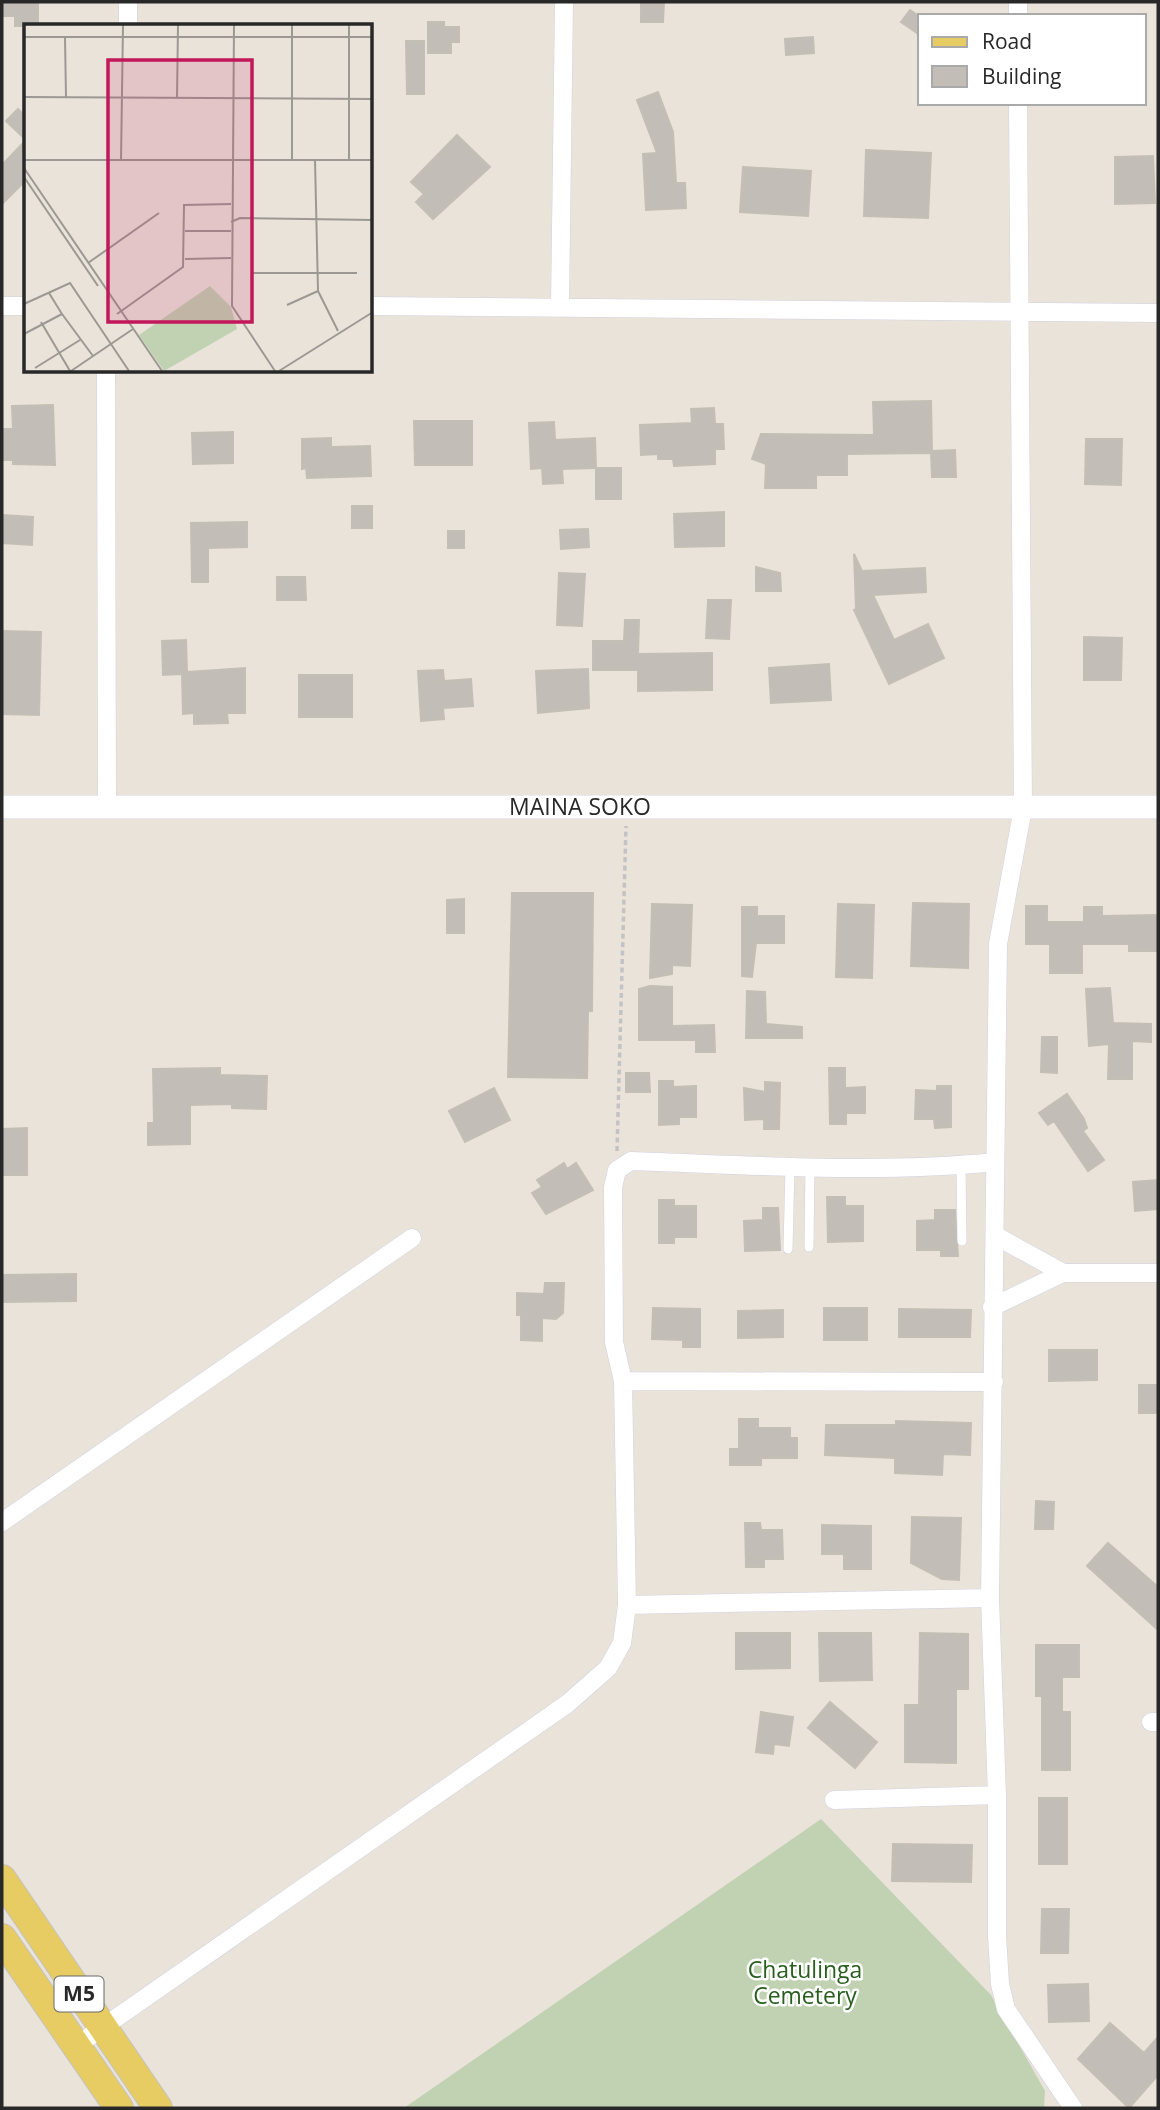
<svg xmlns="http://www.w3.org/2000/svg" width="1160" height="2110" font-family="'Open Sans',sans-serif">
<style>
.cemetery{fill:#c1d2b3}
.building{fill:#c2bdb7;stroke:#c4bfb4;stroke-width:2}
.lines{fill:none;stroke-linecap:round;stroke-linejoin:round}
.service-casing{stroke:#d0d2e0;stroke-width:10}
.minor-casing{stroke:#d0d2e0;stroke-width:19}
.tertiary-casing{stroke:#d0d2e0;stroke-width:24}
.primary-casing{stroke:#c3c3c3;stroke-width:30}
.path{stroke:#c3c3c3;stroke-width:3.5;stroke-dasharray:5 3.5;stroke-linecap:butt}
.service{stroke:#fff;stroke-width:9}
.minor{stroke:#fff;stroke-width:18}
.tertiary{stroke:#fff;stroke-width:23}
.primary{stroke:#e6cc62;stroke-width:28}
.labels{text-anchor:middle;stroke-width:5;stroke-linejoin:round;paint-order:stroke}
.shield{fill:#fff;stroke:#686868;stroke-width:2}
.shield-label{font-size:21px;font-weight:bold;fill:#282828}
.street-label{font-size:23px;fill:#282828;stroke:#fff}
.park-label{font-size:23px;fill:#295f1e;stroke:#fff}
.inset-road{fill:none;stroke:#9c9893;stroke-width:2}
.view{fill:#c2185b;fill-opacity:0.15;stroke:#c2185b;stroke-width:3.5}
.inset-edge{fill:none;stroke:#282828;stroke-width:3.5}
</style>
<rect width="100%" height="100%" fill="#eae3da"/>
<path class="cemetery" d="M821,1819L991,1995L1045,2091L1044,2108H404Z"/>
<path class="building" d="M2,2H38V26H15V16H2Z
M641,2H664L663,22H641Z
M910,10L920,17V35L901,22Z
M428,22H444V27H459V42H451V53H428Z
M813,37L814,53L786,55L785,39Z
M406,41H424V94H407Z
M658,92L673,132L676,183H685L686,208L646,210L643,154L657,153L637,100Z
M18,109L26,117V180L2,204V165L26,140L6,121Z
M457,135L490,167L433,219L416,202L424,194L411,182Z
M866,150L931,153L928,218L864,216Z
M1153,156L1155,203L1115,204V157Z
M743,167L811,171L808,216L740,212Z
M931,401L932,451L955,450L956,477H932L931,453L847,454V475H816V488H765L766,464L752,459L761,434L874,435L873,402Z
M53,405L55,465L13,464V460H3L2,429H13L12,406Z
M714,408L715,424H723L724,449H715V464L674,466L673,459H658V454L641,455L640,425L692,423L691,409Z
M414,421H472V465H415Z
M554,422L555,440L595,438L596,468L562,469L563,483L543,484L542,468L531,469L529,423Z
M233,432V463L193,464L192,433Z
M331,438V447L370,446L371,476L307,478L306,468L302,469V439Z
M1086,439H1122L1121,485L1085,484Z
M596,468H621V499H596Z
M352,506H372V528H352Z
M724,512V546L675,547L674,514Z
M2,515L33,517L32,545L2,543Z
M247,522V547L208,548V582H192L191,523Z
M588,529L589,547L561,549L560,530Z
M448,531H464V548H448Z
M854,554L862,571L925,568L926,592L873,595L894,640L928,624L944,658L889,684L854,610L856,609Z
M756,567L780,573L781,591H756Z
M559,573L585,574L582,626L557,625Z
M277,577H305L306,600H277Z
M708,600H731L729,639L706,638Z
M625,620H639L638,654L712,653V690L638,691V670H593V641H624Z
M2,631L41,632L39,715L2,714Z
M1084,637L1122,638L1121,680H1084Z
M186,640L187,672L245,668V713H227L228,723L194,724V713L183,714L182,674L163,675L162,641Z
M829,664L831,700L771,703L769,668Z
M588,669L589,708L538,713L536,671Z
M443,670L444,681L471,679L473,706L443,708L444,719L421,721L418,671Z
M299,675H352V717H299Z
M512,893H593L592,1011H588L587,1078L508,1077Z
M464,899V933H447V900Z
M913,903L969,904L968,968L911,966Z
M652,904L692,905L690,966L672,965V974L650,978Z
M838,904L874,905L872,978L836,977Z
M1026,906H1047V922H1084V907H1102V916L1158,915V951H1129V944H1082V973H1050V944H1026Z
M742,907H757V916H784V943H756L752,977L742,976Z
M650,986L672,987V1026L714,1025L715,1052H696V1040H639V989Z
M1110,988L1113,1023L1151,1024V1042L1132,1041V1079H1108L1109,1044L1089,1046L1086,989Z
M747,991L765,992L766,1024L802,1027V1038H746Z
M1042,1037H1057V1073L1041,1072Z
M220,1068V1075L267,1076L266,1109L232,1108V1104L190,1105V1144L148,1145V1123H154L153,1069Z
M829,1068H845V1088L865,1087V1113H846V1124H830Z
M626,1073H649L650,1092H626Z
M659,1081H673V1087L696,1086V1117H679V1124L659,1125Z
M765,1082L780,1083L779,1129H764V1119L745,1120L744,1088L765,1092Z
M937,1086H951V1127L935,1128L934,1119H915L916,1090L937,1091Z
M494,1088L510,1120L465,1142L449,1111Z
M1067,1094L1084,1119L1087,1128L1083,1131L1104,1160L1088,1171L1054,1121L1048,1125L1039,1113Z
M27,1128V1175H2V1129Z
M564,1163L567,1169L576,1163L593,1190L546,1214L532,1193L542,1187L537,1180Z
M1158,1180V1209L1135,1211L1133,1182Z
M827,1197H845V1206H863V1241L828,1242Z
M659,1200H674V1206H696V1237H674V1243H659Z
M763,1208H778L780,1250L745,1251L744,1221L763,1220Z
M935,1210H955L958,1256H941V1250H917V1221L935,1220Z
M76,1274V1301L2,1302V1275Z
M545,1283H564L563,1313L556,1319L542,1318V1341L521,1340V1315H517V1293L544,1294Z
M653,1308L700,1309V1347H683V1340L652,1339Z
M824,1308H867V1340H824Z
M899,1309L971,1310L970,1337H899Z
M783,1310V1337L738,1338V1311Z
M1049,1350H1097V1380L1049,1381Z
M1139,1385H1158V1413H1139Z
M739,1419H758V1428H790V1438H797V1458H761V1465H730V1449H739Z
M896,1421L971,1423L970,1455L943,1454L942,1475L895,1473V1458L825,1455L826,1425H896Z
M1036,1501L1054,1502L1053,1529H1035Z
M912,1517L961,1518L959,1580L942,1579L911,1563Z
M745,1523H760L761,1530H782L783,1559H764V1567H746Z
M822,1525L871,1526V1569H844V1554H822Z
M1108,1543L1158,1587V1630L1087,1566Z
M736,1633H790V1668L736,1669Z
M819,1633H871L872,1680L820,1681Z
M920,1633L968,1634V1689H956V1763L905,1762V1705H919Z
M1036,1645H1079V1677H1062V1712H1070V1770H1042V1696H1036Z
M830,1702L877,1742L855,1768L808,1728Z
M761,1712L793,1717L789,1746L774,1744L773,1754L756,1752Z
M1039,1798H1067V1864H1039Z
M893,1844L972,1845L971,1882L892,1881Z
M1042,1909H1069L1068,1953H1041Z
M1088,1984L1089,2021L1049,2022L1048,1985Z
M1110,2023L1144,2053L1158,2037V2075L1129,2108L1078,2059Z"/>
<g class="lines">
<g class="service-casing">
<path id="service" d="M961,1166L962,1241
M809,1247L810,1166
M788,1249L790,1166"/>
</g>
<g class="minor-casing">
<path id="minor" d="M128,2V26
M1018,2V16
M1018,103L1023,808L998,944L990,1598L997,1795V1936L1000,1984L1006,2009L1073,2108
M2,306H26
M371,306L1158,313
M560,306L564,2
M106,371L107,807
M996,1236L1063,1273
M992,1307L1063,1273H1158
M623,1381L994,1382
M2,1522L412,1238
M627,1605L990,1598
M1151,1722H1158
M834,1800L997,1795
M76,2046L567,1704L608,1668L622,1643L627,1605L623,1381L614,1342L613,1187L617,1170L631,1161C752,1165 875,1174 995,1162"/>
</g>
<g class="tertiary-casing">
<path id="tertiary" d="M2,807H1158"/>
</g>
<g class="primary-casing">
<path id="primary" d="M2,1879L158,2108
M2,1938L119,2108"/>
</g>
<path class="path" d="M617,1151L626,826"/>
<use href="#service" class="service"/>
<use href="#minor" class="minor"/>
<use href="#tertiary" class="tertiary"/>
<use href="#primary" class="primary"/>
</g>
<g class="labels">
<rect class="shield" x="54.5" y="1976.5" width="49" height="35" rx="5"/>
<g class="shield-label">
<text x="79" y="2001">M5</text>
</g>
<g class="street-label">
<text x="580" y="815">MAINA SOKO</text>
</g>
<g class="park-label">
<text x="805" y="1978">Chatulinga<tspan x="805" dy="26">Cemetery</tspan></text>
</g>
</g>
<g transform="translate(24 24)">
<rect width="348" height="348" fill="#eae3da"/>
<path d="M186,262L207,283L213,305L140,347L115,311Z" fill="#c1d2b3"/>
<path class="inset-road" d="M210,1L208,282L251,347M268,1V136M325,1V136M0,13H349M41,14L42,73M0,73L349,75M153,74L154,1M0,136H349M97,136L99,1M291,136L294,267L314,307M0,144L138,347M0,153L74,262M207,198L216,194L349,196M161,207H207M161,235L207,234M64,239L135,189M227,249H333M0,280L46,259L105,347M263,281L294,267M38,290L69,332M93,290L159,243L160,181L207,180M17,298L46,347M0,310L38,290L25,269M11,344L56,316M47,347L109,305M255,347L349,288"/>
<path class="view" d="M84,36H228V298H84Z"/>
<rect width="348" height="348" class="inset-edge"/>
</g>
<rect width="1160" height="2110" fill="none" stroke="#282828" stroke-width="7"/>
<rect x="918" y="14" width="228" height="91" fill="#ffffff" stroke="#a9a9a9" stroke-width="2"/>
<rect x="932" y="37" width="35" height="10" fill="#e6cc62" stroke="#a9a9a9" stroke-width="2"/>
<text x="982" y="49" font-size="21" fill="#282828">Road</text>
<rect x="932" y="66" width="35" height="21" fill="#c2bdb7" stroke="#a9a9a9" stroke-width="2"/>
<text x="982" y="84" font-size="21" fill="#282828">Building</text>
</svg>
